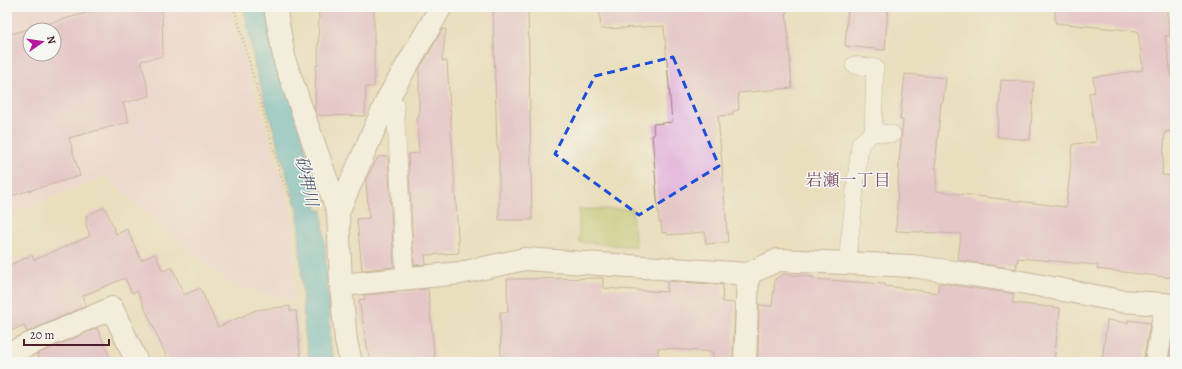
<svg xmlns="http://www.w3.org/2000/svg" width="1182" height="369" font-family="Alegreya,'Noto Serif JP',serif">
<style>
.built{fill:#f1d0e3;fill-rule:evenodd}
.green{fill:#b6c467;stroke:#807249}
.water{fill:#51b8cf;stroke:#4e6c7d}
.building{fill:#e0acd6;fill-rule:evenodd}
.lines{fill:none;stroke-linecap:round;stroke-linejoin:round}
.lane-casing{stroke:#9a7f74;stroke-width:18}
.street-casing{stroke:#9a7f74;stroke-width:24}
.path{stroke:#9a7f74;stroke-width:2.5;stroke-dasharray:1 3;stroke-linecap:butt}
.lane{stroke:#fff;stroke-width:17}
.street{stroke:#fff;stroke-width:22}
.marked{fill:none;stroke:#1d4ed8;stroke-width:3;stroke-dasharray:8 5;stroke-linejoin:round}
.labels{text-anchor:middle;stroke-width:3;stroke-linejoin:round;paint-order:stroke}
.neighbourhood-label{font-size:17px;fill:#7e5067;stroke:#f6f6f2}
.water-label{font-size:17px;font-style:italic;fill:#4c5564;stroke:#f6f6f2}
</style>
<rect width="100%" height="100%" fill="#f6f6f2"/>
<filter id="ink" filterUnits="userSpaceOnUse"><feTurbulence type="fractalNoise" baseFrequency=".025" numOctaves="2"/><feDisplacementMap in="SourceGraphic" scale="8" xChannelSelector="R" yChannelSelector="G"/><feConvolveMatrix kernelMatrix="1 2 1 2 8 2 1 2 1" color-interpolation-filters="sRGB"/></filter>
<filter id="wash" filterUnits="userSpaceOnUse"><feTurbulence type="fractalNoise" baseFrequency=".012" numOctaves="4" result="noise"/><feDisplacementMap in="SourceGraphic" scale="16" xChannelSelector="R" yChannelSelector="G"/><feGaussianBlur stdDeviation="0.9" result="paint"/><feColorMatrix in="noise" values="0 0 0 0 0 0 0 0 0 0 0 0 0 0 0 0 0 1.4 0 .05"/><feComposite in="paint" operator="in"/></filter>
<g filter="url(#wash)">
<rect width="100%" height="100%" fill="#eadfbd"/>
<path class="built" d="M7,7H232V17L293,218L295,301L231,285L105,176L7,216ZM30,30H54V54H30Z"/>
<path class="green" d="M579,209H632L636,247L579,242Z"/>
<path class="water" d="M244,7H269L309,163L317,210H322L330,318V340L334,362H310L305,336L298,213L255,67Z"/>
<g id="blocks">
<path class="building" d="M108,7H162L163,56L141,61L150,96L123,103L129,122L69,138L80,176L7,197V35ZM30,30H54V54H30Z
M319,7H374V87H366L365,116L317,115L315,110L316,65H318Z
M599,7H786L792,88L738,93L739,110L733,111V115L718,116L728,242L706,244L705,232L667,235V232L662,233L661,222H659L652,135H654L653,124L672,122L664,26L601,29Z
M848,7H888L885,50L845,46Z
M1055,7H1166L1170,36H1165L1175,98V130L1165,132L1162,175L1175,176V278L1097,269L1098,265L1018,258L1016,269L958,260L961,234L896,231L899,163L903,120H900L905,74L946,78L943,102H941L935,168H937L936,191L1066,207L1073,144L1097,142L1089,93L1095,92L1093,77L1143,70L1138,31L1055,23Z
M493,10H528L532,220H499V148H497Z
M443,29H446L442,61H447L459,253L425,255L426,264L414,265L408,154L419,153L417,117H419V70Z
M1001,80L1034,82L1030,140L997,137Z
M388,156L394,267L362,270L357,219L369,218L366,180L378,157Z
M105,207L116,234L127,229L141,260L155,254L163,271L172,267L184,295L200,288L218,327L256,310L290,306V311H296L301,362H169L137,291L132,293L125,278L82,296L86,306L27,332L24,325L7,333V266L32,255L34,260L90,236L86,225V216Z
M783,274L814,277L813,279L885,284V286L938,293L939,283L1014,294L1012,303L1060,308L1054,362H760V360H758L759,305L772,306L775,279Z
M603,278V288L667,292V281L723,285L722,302L735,303L733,359L713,358V352L658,348V362H501L500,312H508L507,279Z
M428,289L435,362H370L359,300L365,299L364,295Z
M1107,320L1128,323V320L1150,323L1143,362H1102Z
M1175,326V357L1170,356Z
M97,328L112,362H41L37,354Z"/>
</g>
</g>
<g filter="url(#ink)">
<use href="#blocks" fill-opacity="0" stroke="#9a7f74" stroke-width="1"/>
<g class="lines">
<g class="lane-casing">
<path id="lane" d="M388,98L395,104L405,278
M873,132L892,134
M847,264L860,144L873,132L875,68L854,65"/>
</g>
<g class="street-casing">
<path id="street" d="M275,7L285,62L338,212L341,285L346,341L351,362
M338,212L388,98L441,7
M341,285L460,273L525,259L748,274L778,260L912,266L1021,282L1121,301L1175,305
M7,354L112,308L137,362
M745,362L748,274
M1156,362L1166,304"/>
</g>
<path class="path" d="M234,7L281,176L289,195L304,194"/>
<use href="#lane" class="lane"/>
<use href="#street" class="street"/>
</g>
</g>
<path d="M0 0H1182V369H0ZM673,57L719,166L639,215L555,154L595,76Z" fill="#eadfbd" fill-opacity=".55" fill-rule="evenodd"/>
<path class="marked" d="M673,57L719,166L639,215L555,154L595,76Z"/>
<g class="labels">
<g class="neighbourhood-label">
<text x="848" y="186">岩瀬一丁目</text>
</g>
<g class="water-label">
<text transform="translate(307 181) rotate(77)" y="6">砂押川</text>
</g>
</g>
<rect width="1182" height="369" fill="none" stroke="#f6f6f2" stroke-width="24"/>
<g transform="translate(42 42) rotate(77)"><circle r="19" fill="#f6f6f2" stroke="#b1a0a2"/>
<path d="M0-3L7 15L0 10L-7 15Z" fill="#b5179e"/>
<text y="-6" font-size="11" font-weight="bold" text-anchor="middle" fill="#4a1f2b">N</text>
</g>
<path d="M24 339v6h85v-6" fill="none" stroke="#4a1f2b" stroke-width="2"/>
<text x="30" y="339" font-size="12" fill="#4a1f2b" stroke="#f6f6f2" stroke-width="3" paint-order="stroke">20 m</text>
</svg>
